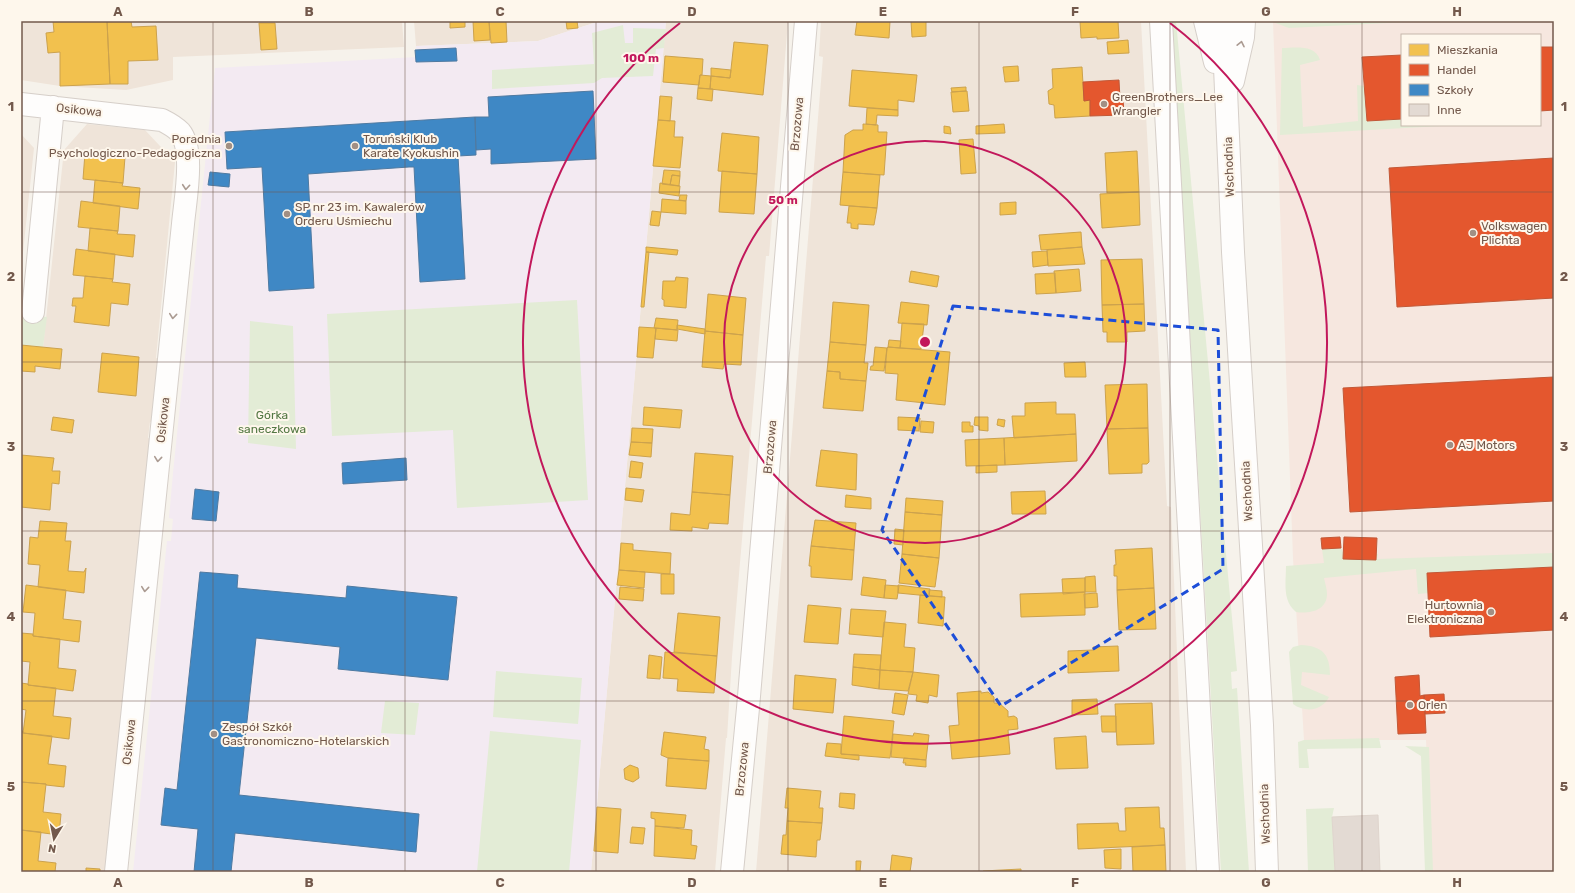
<svg xmlns="http://www.w3.org/2000/svg" width="1575" height="893" font-family="Rubik,sans-serif">
<style>
.residential{fill:#efe4d9}
.commercial{fill:#f6e7df;fill-rule:evenodd}
.education{fill:#f3eaf2}
.green{fill:#e3ecd6}
.homes{fill:#f2c14e;stroke:#cca24d}
.shops{fill:#e4572e;stroke:#c25837}
.schools{fill:#3f88c5;stroke:#4f7aa1}
.building{fill:#e3dad3;stroke:#dfd5cd}
.lines{fill:none;stroke-linecap:round;stroke-linejoin:round}
.minor-casing{stroke:#d6cfc9;stroke-width:24}
.minor{stroke:#fefdfc;stroke-width:22}
.oneway{stroke:#ab9b92}
.marked{fill:none;stroke:#1d4ed8;stroke-width:3;stroke-dasharray:8 5;stroke-linejoin:round}
.grid{fill:none;stroke:#73594c;stroke-width:1;stroke-opacity:0.55}
.ring{fill:none;stroke:#c2185b;stroke-width:2}
.poi-dot{fill:#a18f84;stroke:#fef7ec;stroke-width:1.5}
.labels{text-anchor:middle;stroke-width:4;stroke-linejoin:round;paint-order:stroke}
.poi-label{font-size:12px;fill:#73594c;stroke:#fef7ec;text-anchor:start}
.street-label{font-size:12px;fill:#73594c;stroke:#fef7ec}
.park-label{font-size:12px;fill:#547844;stroke:#fef7ec}
.centre{fill:#c2185b;stroke:#fef7ec;stroke-width:2}
.ring-label{font-size:12px;text-anchor:middle;font-weight:bold;fill:#c2185b;stroke:#fef7ec;stroke-width:4;stroke-linejoin:round;paint-order:stroke}
.neatline{fill:none;stroke:#73594c;stroke-width:1.5}
.grid-label{font-size:13px;text-anchor:middle;font-weight:bold;fill:#73594c}
</style>
<rect width="100%" height="100%" fill="#f6f2eb"/>
<path class="residential" d="M21,21H402L404,47L173,57V80L126,90L60,86L21,80Z
M414,21H600L538,41L416,46Z
M666,21H788L769,256H766L732,657L727,738H726L715,872H591Z
M821,21H1141L1167,506L1171,507L1186,872H756L823,57L819,56Z
M87,124L145,130L175,162L156,358L159,359L153,422H150L148,438L152,439L107,872H21V345L43,347L64,150Z
M21,134L34,148L22,262L21,263Z"/>
<path class="commercial" d="M1285,21H1554V872H1431L1426,740H1304L1293,558L1273,22ZM1402,35H1540V125H1402Z"/>
<path class="education" d="M600,21H666L591,872H133L167,541H171L173,519L169,518L173,473L215,68L417,57L416,46L538,41Z"/>
<path class="green" d="M1172,21H1176L1237,671L1231,672L1232,689L1237,688L1249,872H1221Z
M1285,21H1426L1289,28L1273,22Z
M623,25L625,43H633V28L666,29L664,48L656,49L653,76L602,78L594,83L492,89V70L594,64L592,33Z
M1282,48C1295,48 1315,44 1320,60L1300,65L1303,127L1358,121L1357,85L1364,86L1367,121L1402,119V125H1459L1280,135Z
M577,300L588,500L457,508L453,430L332,436L327,314Z
M21,314L47,317L43,347L21,345Z
M250,321L293,326L296,449L248,443Z
M1341,548L1344,555L1378,554L1377,559L1554,553V567L1427,573L1428,593L1418,594L1416,569L1324,578C1325,583 1327,589 1327,594C1327,611 1309,614 1296,612C1282,601 1286,582 1286,566L1324,563L1322,549Z
M1301,645C1322,646 1330,654 1330,675L1302,672L1301,685L1329,697C1322,711 1305,713 1293,704L1289,652L1293,647Z
M496,671L582,678L578,724L493,717Z
M385,701L419,703L415,735L381,733Z
M490,731L581,740L569,872H477Z
M1379,738L1381,748L1307,749L1309,768H1299L1298,742L1304,740Z
M1405,746L1429,747L1433,872H1425L1421,756Z
M1334,808L1332,817L1335,872H1308L1306,809Z"/>
<path class="homes" d="M53,21H107L110,84L60,86V52L48,53L46,33L54,32Z
M107,21H131L132,27L156,26L158,60L128,61V84H110Z
M450,21H465V27L450,28Z
M473,21H489L490,40L474,41Z
M489,21H506L507,42L491,43Z
M566,21H577L578,28L567,29Z
M857,21H890L889,38L855,35Z
M911,21H926V36L912,37Z
M1080,21H1118L1119,38L1097,39V37L1081,38Z
M259,23H275L277,49L261,50Z
M1128,40L1129,53L1108,54L1107,42Z
M734,42L768,45L763,95L710,89L711,76L730,78Z
M665,56L703,59L702,75H700L699,85L663,82Z
M1018,66L1019,81L1005,82L1003,67Z
M1082,67L1084,101L1090,100V116L1055,118L1054,105L1049,104L1048,91L1053,88L1052,69Z
M711,68L731,70L730,78L711,76Z
M852,70L917,75L914,102L898,100V110L849,106Z
M700,75L711,76L710,89L698,88Z
M966,87V91L952,92L951,88Z
M698,88L713,89L712,101L697,99Z
M967,91L969,111L953,112L951,92Z
M660,96L672,97L670,121L658,120Z
M867,108L898,110V116L877,115L876,125L866,124Z
M658,120L675,121L674,137H683L680,168L653,166Z
M863,124L878,125V132H887L884,175L843,172L845,135L853,130H863Z
M1004,124L1005,133L976,134V126Z
M944,126L950,127L951,134L944,133Z
M722,133L759,137L757,174L718,171Z
M973,139L976,173L961,174L959,140Z
M1137,151L1139,192L1107,193L1105,153Z
M85,153L125,157L123,183L83,179Z
M664,170L680,171V176L672,175L670,185L662,184Z
M722,171L757,174L754,214L719,212Z
M843,172L880,175L877,208L840,205Z
M672,175L680,176L679,186L670,185Z
M95,180L123,183L122,186L140,188L138,209L93,203Z
M660,183L680,186L679,196L659,193Z
M1139,192L1140,225L1102,228L1100,194Z
M680,195H687L686,201L679,200Z
M662,199L686,201V214L661,212Z
M81,201L120,206L118,231L78,227Z
M1016,202V214L1000,215V203Z
M849,206L877,208L874,225L858,224V229L851,228V223H847Z
M652,211L661,212L659,226L650,225Z
M90,228L118,231L117,234L135,235L133,257L88,251Z
M1081,232L1082,247L1041,250L1039,235Z
M646,247L678,250L677,255L646,252Z
M1082,247L1085,264L1048,266L1047,250Z
M76,249L115,254L113,279L73,275Z
M1047,251L1048,265L1033,267L1032,252Z
M646,252H649L644,307H641Z
M1142,259L1144,304L1102,305L1101,260Z
M1079,269L1081,291L1056,293L1054,271Z
M911,271L939,276L937,287L909,282Z
M1055,273L1056,293L1036,294L1035,274Z
M85,276L113,279L112,282L130,284L128,305L111,303L109,326L74,322L76,306H72L73,298H83Z
M676,277L688,278L686,308L664,306V300L662,299L663,281H675Z
M708,294L746,298L743,335L705,331Z
M833,302L869,305L866,345L830,342Z
M901,302L929,305L927,325L898,323Z
M1144,304L1145,331L1127,332V342H1107V332H1103L1102,305Z
M656,318L678,320L677,330L654,328Z
M902,323L924,324L921,349L900,348Z
M677,325L705,329V334L677,329Z
M639,327L656,328L653,358L637,357Z
M656,328L678,330L677,341L655,339Z
M705,331L743,335L741,365L724,364L723,369L702,367Z
M889,340L901,341L900,348L888,347Z
M830,342L866,345L864,363H868L866,381L840,379V372L827,371Z
M21,345L62,349L60,369L35,366V372L21,371Z
M875,347L887,348L884,371L870,370L871,366H873Z
M888,347L950,352L945,405L896,400L898,374L885,373L887,348Z
M102,353L139,357L136,396L98,392Z
M1085,362L1086,377H1065L1064,363Z
M827,371L840,372V379L866,381L863,411L823,408Z
M1147,384L1148,428L1107,429L1105,385Z
M1056,402V414H1075L1076,434L1014,438L1012,416H1025V403Z
M644,407L682,410L680,428L643,425Z
M53,417L74,420L72,433L51,430Z
M898,417L920,418L919,431L898,430Z
M975,417H988V431L979,430V426L974,425Z
M998,419L1005,420L1004,427L997,425Z
M921,421L934,422L933,433L920,432Z
M962,422H970V426H973V432H962Z
M632,428L653,429L652,443L631,442Z
M1148,428L1149,462L1147,464H1142V473L1109,474L1107,429Z
M1076,434L1077,461L1005,465L1004,438Z
M1004,438L1005,465L966,466L965,440Z
M631,442L652,443L651,457L629,455Z
M821,450L857,454L856,490L816,486Z
M695,453L733,456L730,495L692,492Z
M21,455L54,458L52,471H60L59,484L52,483L50,510L21,507Z
M631,461L643,463L641,478L629,477Z
M997,465V472L976,473V466Z
M626,488L644,490L642,502L625,500Z
M1045,491L1046,514H1012L1011,492Z
M692,492L730,495L728,524L709,523L708,529L692,527V531L670,530L671,513L690,515Z
M846,495L871,498V509L845,507Z
M906,498L943,501L942,515L905,512Z
M905,512L942,515L939,558L902,554Z
M815,520L856,523L854,550L811,546Z
M40,521L67,523L65,541H71L68,571L84,572L86,568L84,593L38,587L40,565L28,564L30,537L38,538Z
M895,529L904,530L903,545L894,544Z
M621,543L633,544V550L671,553L670,574L619,570Z
M811,546L854,550L852,580L811,577V566H809Z
M1152,548L1154,588L1117,590V576H1114V565H1116L1115,550Z
M902,554L939,558L935,587L899,583Z
M619,570L645,572L644,588L617,585Z
M661,574H674V594H661Z
M1095,576L1096,592H1085V577Z
M863,577L886,580L884,598L861,595Z
M1085,578V592L1063,594L1062,579Z
M26,585L66,590L63,619L81,621L79,642L33,636L35,613L23,612Z
M885,585L899,586L897,599L884,598Z
M898,585L930,589L929,596L898,593Z
M620,587L644,589L643,601L619,599Z
M1154,588L1156,629L1119,630L1117,590Z
M929,590L942,591V597L929,596Z
M1085,592V615L1021,617L1020,594Z
M1097,593L1098,607L1085,608L1084,594Z
M920,595L945,597L943,626L918,623Z
M808,605L841,608L838,644L804,642Z
M851,609L886,611L883,637L849,634Z
M678,613L720,617L717,656L674,652Z
M884,622L906,624L904,647L915,648L913,672L880,670Z
M21,633L33,634V636L60,639L58,668L76,670L73,691L28,685L30,662L21,661Z
M1118,646L1119,671L1068,673V651L1093,650V647Z
M665,652L717,656L714,693L677,691L678,679L663,678Z
M854,654L881,655L880,670L853,667Z
M649,655L662,657L660,679L647,678Z
M853,667L880,670L879,689L852,685Z
M880,670L913,672L908,691L879,689Z
M913,672L939,675L937,697L929,695L928,703L916,701L917,695L908,694Z
M795,675L836,679L833,713L793,709Z
M21,683L28,684V685L56,688L53,716L71,718L69,739L23,733L26,710L21,709Z
M981,691V693L988,692L994,697V703H999L1008,711V717L1014,716L1017,718L1018,729L1008,730L1010,754L952,759L949,726L959,725L957,693Z
M895,693L908,695L904,715L892,713Z
M1097,699L1098,714L1072,715V700Z
M1152,703L1154,744L1117,745L1115,704Z
M844,716L894,721L890,758L841,754Z
M1101,716H1116V732H1102Z
M21,731H23V733L52,736L48,764L66,766L64,787L46,785V784L21,782Z
M664,732L706,737L704,749L709,750V761L668,758L661,755Z
M914,733L929,735L926,760L891,757L893,734L913,736Z
M1086,736L1088,768L1056,769L1054,738Z
M827,743L841,744V754L859,755V760L825,756Z
M668,758L709,761L706,789L666,786Z
M904,758L926,760V767L905,765L906,763H903Z
M630,765L638,768L639,778L633,782L625,779L624,769Z
M21,782L46,784L43,812L61,814L59,835L21,830Z
M787,788L821,791L819,808H823L822,823L787,821L788,808H785Z
M840,793L855,794L854,809L839,807Z
M597,807L621,809L618,853L594,851Z
M1159,807L1160,828H1164L1165,845L1078,849L1077,824L1118,823L1119,831H1126L1125,808Z
M651,812L686,815L684,828L655,826V819L651,818Z
M787,821L822,823L820,840H817L816,857L781,854L783,835H786Z
M655,826L692,830L691,845L697,846L695,859L654,856Z
M632,827L645,828L643,844L630,843Z
M21,830L41,832L38,861L56,863L55,872H21Z
M1165,845L1166,872H1133L1132,847Z
M1121,849V869L1105,868L1104,850Z
M892,855L912,858L910,872H890Z
M856,861H861L860,872H856Z
M86,868L100,869V872H86Z
M1021,869V872H983V871Z"/>
<path class="shops" d="M1540,47H1554V110L1540,111Z
M1402,55V119L1367,121L1362,57Z
M1119,80L1120,99L1123,98L1124,115L1090,116V100L1084,101L1083,82Z
M1554,158V298L1397,307L1389,168Z
M1554,377V501L1350,512L1343,388Z
M1340,537L1341,548L1322,549L1321,538Z
M1344,537L1377,538L1376,560L1343,559Z
M1554,567V630L1430,637L1427,573Z
M1419,675L1420,696L1424,695L1426,733L1398,734L1395,677Z
M1444,694L1445,713L1425,714L1424,695Z"/>
<path class="schools" d="M456,48L457,61L416,62L415,50Z
M593,91L596,159L491,164V149L476,150L475,117H489L488,97Z
M475,117L476,155L458,156L465,279L420,282L414,167H409L308,174L314,288L269,291L262,167L227,169L225,132Z
M210,172L230,174L229,187L208,185Z
M406,458L407,480L343,484L342,463Z
M195,489L219,492L216,521L192,519Z
M200,572L238,575L237,588L346,598L347,586L457,597L448,680L338,669L340,647L256,638L239,795L419,814L416,852L235,833L231,872H194L198,829L161,825L165,788L177,790Z"/>
<path class="building" d="M1378,815L1380,872H1335L1332,817Z"/>
<g class="lines">
<g class="minor-casing">
<path id="minor" d="M1161,21L1208,872
M1205,21L1215,62
M1223,21L1233,252L1262,725L1267,872
M1233,81L1243,37L1244,21
M21,104L162,120C168,123 175,127 180,132C195,150 185,201 183,224L116,872
M33,312L53,107
M732,872L748,708L806,21"/>
</g>
<use href="#minor" class="minor"/>
</g>
<defs><path id="oneway-chevron" d="M-2-3.5L2.5 0L-2 3.5" fill="none" stroke-width="1.6" stroke-linecap="round" stroke-linejoin="round"/></defs>
<g class="oneway">
<use href="#oneway-chevron" transform="translate(1241 44) rotate(-78)"/>
<use href="#oneway-chevron" transform="translate(186 187) rotate(95)"/>
<use href="#oneway-chevron" transform="translate(173 316) rotate(96)"/>
<use href="#oneway-chevron" transform="translate(158 459) rotate(96)"/>
<use href="#oneway-chevron" transform="translate(145 589) rotate(96)"/>
</g>
<path class="marked" d="M953,306L1218,330L1223,569L1001,706L882,530Z"/>
<path class="grid" d="M213,21V872M405,21V872M596,21V872M788,21V872M979,21V872M1170,21V872M1362,21V872M21,192H1554M21,362H1554M21,531H1554M21,701H1554"/>
<g class="ring">
<circle cx="925" cy="342" r="201"/>
<path d="M1170 23A402 402 0 1 1 680 23"/>
</g>
<g class="poi-dot">
<circle cx="1104" cy="104" r="4"/>
<circle cx="229" cy="146" r="4"/>
<circle cx="355" cy="146" r="4"/>
<circle cx="287" cy="214" r="4"/>
<circle cx="1473" cy="233" r="4"/>
<circle cx="1450" cy="445" r="4"/>
<circle cx="1491" cy="612" r="4"/>
<circle cx="1410" cy="705" r="4"/>
<circle cx="214" cy="734" r="4"/>
</g>
<g class="labels">
<g class="poi-label">
<text x="1112" y="101">GreenBrothers_Lee<tspan x="1112" dy="14">Wrangler</tspan></text>
<text x="221" y="143" text-anchor="end">Poradnia<tspan x="221" dy="14">Psychologiczno-Pedagogiczna</tspan></text>
<text x="363" y="143">Toruński Klub<tspan x="363" dy="14">Karate Kyokushin</tspan></text>
<text x="295" y="211">SP nr 23 im. Kawalerów<tspan x="295" dy="14">Orderu Uśmiechu</tspan></text>
<text x="1481" y="230">Volkswagen<tspan x="1481" dy="14">Plichta</tspan></text>
<text x="1458" y="449">AJ Motors</text>
<text x="1483" y="609" text-anchor="end">Hurtownia<tspan x="1483" dy="14">Elektroniczna</tspan></text>
<text x="1418" y="709">Orlen</text>
<text x="222" y="731">Zespół Szkół<tspan x="222" dy="14">Gastronomiczno-Hotelarskich</tspan></text>
</g>
<g class="street-label">
<text transform="translate(79 110) rotate(6)" y="4">Osikowa</text>
<text transform="translate(797 124) rotate(-85)" y="4">Brzozowa</text>
<text transform="translate(1229 167) rotate(-92)" y="4">Wschodnia</text>
<text transform="translate(163 420) rotate(-84)" y="4">Osikowa</text>
<text transform="translate(770 447) rotate(-85)" y="4">Brzozowa</text>
<text transform="translate(1247 491) rotate(-93)" y="4">Wschodnia</text>
<text transform="translate(129 742) rotate(-84)" y="4">Osikowa</text>
<text transform="translate(742 769) rotate(-84)" y="4">Brzozowa</text>
<text transform="translate(1265 814) rotate(-92)" y="4">Wschodnia</text>
</g>
<g class="park-label">
<text x="272" y="419">Górka<tspan x="272" dy="14">saneczkowa</tspan></text>
</g>
</g>
<circle cx="925" cy="342" r="6" class="centre"/>
<g class="ring-label">
<text x="641" y="62">100 m</text>
<text x="783" y="204">50 m</text>
</g>
<rect width="1575" height="893" fill="none" stroke="#fef7ec" stroke-width="44"/>
<rect x="1401" y="34" width="140" height="92" fill="#fef7ec" stroke="#c6b8ac"/>
<rect x="1409" y="44" width="20" height="12" fill="#f2c14e" stroke="#c6b8ac"/>
<text x="1437" y="54" font-size="12" fill="#73594c">Mieszkania</text>
<rect x="1409" y="64" width="20" height="12" fill="#e4572e" stroke="#c6b8ac"/>
<text x="1437" y="74" font-size="12" fill="#73594c">Handel</text>
<rect x="1409" y="84" width="20" height="12" fill="#3f88c5" stroke="#c6b8ac"/>
<text x="1437" y="94" font-size="12" fill="#73594c">Szkoły</text>
<rect x="1409" y="104" width="20" height="12" fill="#e3dad3" stroke="#c6b8ac"/>
<text x="1437" y="114" font-size="12" fill="#73594c">Inne</text>
<g transform="translate(54 839) rotate(190)" stroke="#fef7ec" stroke-width="3" paint-order="stroke">
<path d="M0-3L7 15L0 10L-7 15Z" fill="#73594c"/>
<text y="-6" font-size="11" font-weight="bold" text-anchor="middle" fill="#73594c">N</text>
</g>
<rect x="22" y="22" width="1531" height="849" class="neatline"/>
<g class="grid-label">
<text x="118" y="16">A</text>
<text x="309" y="16">B</text>
<text x="500" y="16">C</text>
<text x="692" y="16">D</text>
<text x="883" y="16">E</text>
<text x="1075" y="16">F</text>
<text x="1266" y="16">G</text>
<text x="1457" y="16">H</text>
<text x="11" y="111">1</text>
<text x="1564" y="111">1</text>
<text x="11" y="281">2</text>
<text x="1564" y="281">2</text>
<text x="11" y="451">3</text>
<text x="1564" y="451">3</text>
<text x="11" y="621">4</text>
<text x="1564" y="621">4</text>
<text x="11" y="791">5</text>
<text x="1564" y="791">5</text>
<text x="118" y="887">A</text>
<text x="309" y="887">B</text>
<text x="500" y="887">C</text>
<text x="692" y="887">D</text>
<text x="883" y="887">E</text>
<text x="1075" y="887">F</text>
<text x="1266" y="887">G</text>
<text x="1457" y="887">H</text>
</g>
</svg>
